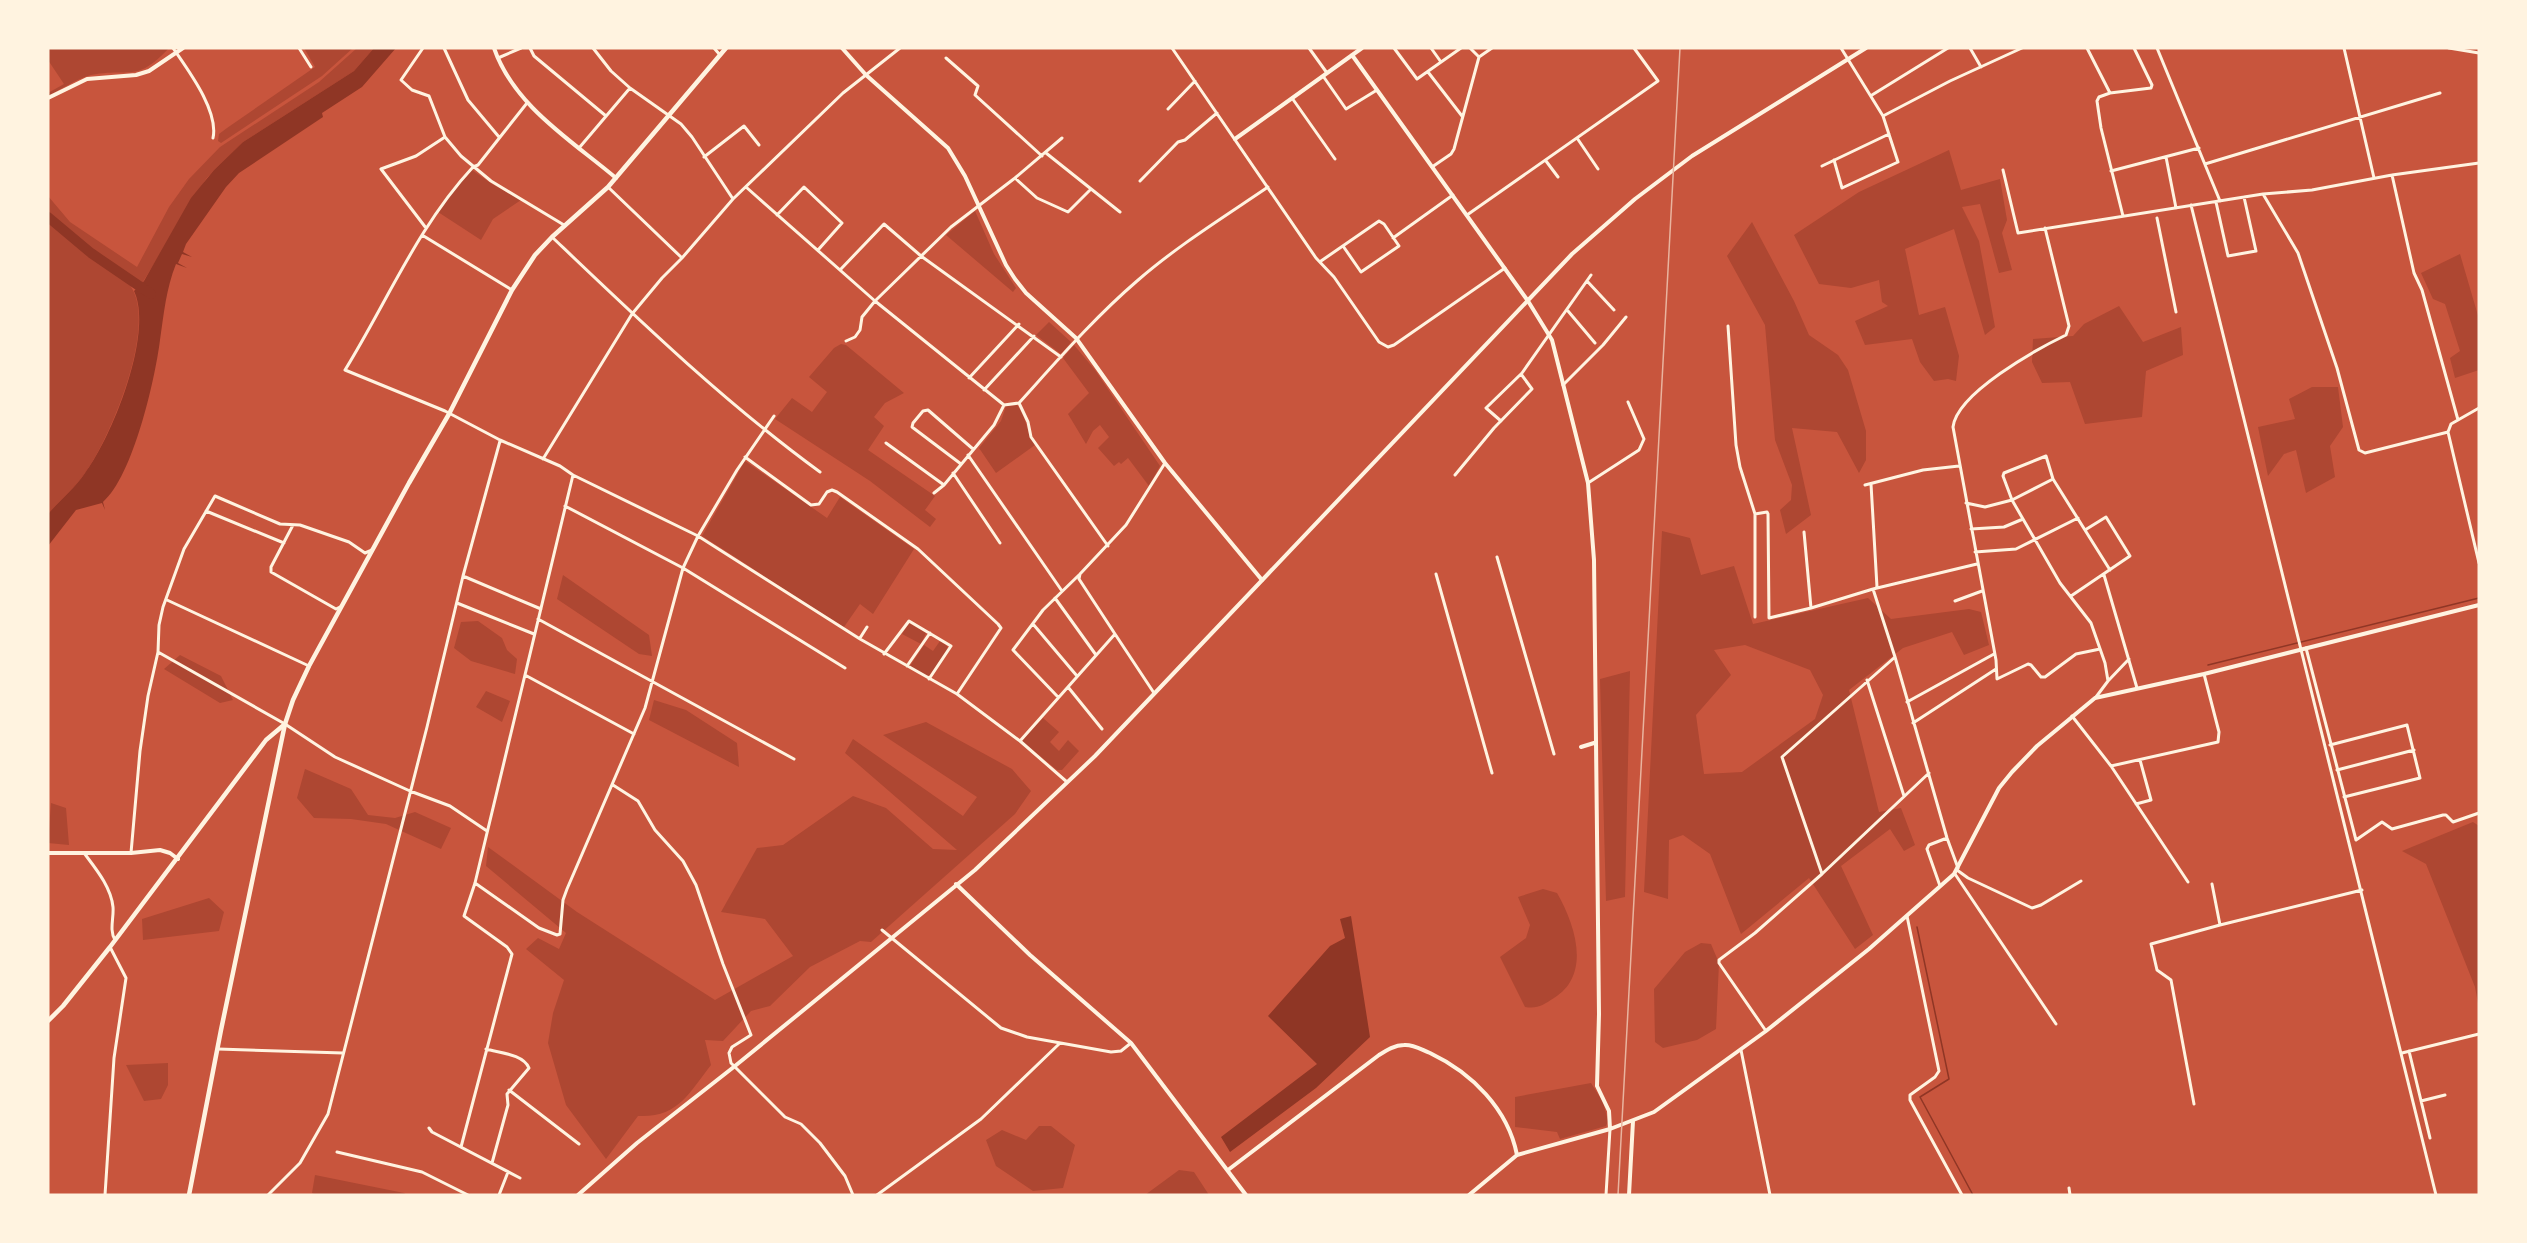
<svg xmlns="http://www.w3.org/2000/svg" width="2527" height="1243" font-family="'DejaVu Sans',sans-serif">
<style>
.green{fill:#ae4732;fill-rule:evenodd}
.water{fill:#8f3625}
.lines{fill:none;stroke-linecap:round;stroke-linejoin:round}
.stream{stroke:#8f3625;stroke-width:1.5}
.river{stroke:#8f3625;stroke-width:10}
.minor{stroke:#fff3e0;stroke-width:3}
.tertiary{stroke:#fff3e0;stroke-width:4}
.secondary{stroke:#fff3e0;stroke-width:4}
.primary{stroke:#fff3e0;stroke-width:4.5}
.trunk{stroke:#fff3e0;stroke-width:4.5}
.rail{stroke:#e9b49f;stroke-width:1.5}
</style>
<rect width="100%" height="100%" fill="#c8553d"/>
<path class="green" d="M48,48H169C135,84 131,67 91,75C76,79 62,89 48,96V93L64,84L48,60Z
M304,48H353L322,76L221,143L218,141L219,134L227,128L315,67Z
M357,48H374L354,71L243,142L214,170L206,179L141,285L133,282L48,215V196L70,222L137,267L169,207L189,179L220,147L319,82Z
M1949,150L1961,190L2000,179L2007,220L2002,233L2012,270L1999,273L1980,204L1962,207L1979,241L1995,327L1985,335L1954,229L1905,249L1919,315L1945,307L1959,356L1956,381L1948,379L1934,381L1920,362L1912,339L1865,345L1855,321L1888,306L1882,302L1879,280L1851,288L1819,284L1794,235L1859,192Z
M472,170L492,184L521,200L493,219L481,240L438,212L452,191Z
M975,211L994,254L1016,288L1013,292L946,235Z
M48,220L128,283C161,319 110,439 85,473C75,488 60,500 48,514Z
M1752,222L1794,301L1809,335L1838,355L1848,370L1866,431V460L1859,473L1837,432L1792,428L1811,515L1786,534L1780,510L1791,500L1792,485L1775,440L1765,325L1727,256Z
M2460,254L2479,319V370L2455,378L2450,358L2460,351L2445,304L2433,299L2421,273Z
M2119,306L2143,342L2181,327L2183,355L2146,371L2142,417L2085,424L2070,382L2042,383L2032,362L2033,339L2073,336L2084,324Z
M1049,322L1071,342L1061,354L1036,335Z
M841,344L846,345L904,393L885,403L874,417L884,426L868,450L935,496L925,510L936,519L930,527L870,481L775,419L792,398L812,412L827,392L809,377L834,348Z
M1074,345L1095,370L1160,466L1149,486L1128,458L1121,464L1119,462L1114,466L1098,448L1109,437L1100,425L1093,431L1086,444L1068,414L1089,393L1063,358Z
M2312,387H2338L2343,427L2330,446L2335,477L2306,493L2296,450L2284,454L2268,476L2258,427L2295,419L2289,399Z
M1017,405C1027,417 1026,433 1035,445L996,473L979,448L1001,421L1006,406Z
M745,461L827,518L840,497L914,549L873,614L860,604L844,627C796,598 750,566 702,536Z
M1662,531L1690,538L1701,575L1734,566L1753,624L1868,598L1891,619L1969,609L1981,612L1989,645L1964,655L1952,632L1903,648L1849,690L1879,812L1901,808L1915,845L1904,851L1890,829L1841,866L1873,935L1855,949L1809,878L1741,934L1710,854L1683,835L1669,840L1668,899L1644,892ZM1745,645L1810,670L1823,695L1815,719L1742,772L1704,774L1696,715L1731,675L1714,650Z
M563,575L649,635L652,656L639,654L557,599Z
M478,621L502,638L507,650L517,659L515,674L471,661L454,648L461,622Z
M909,623L926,633L921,644L902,634Z
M940,641L947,646L948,649L930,675L926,676L910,666L924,645L933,651Z
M180,655L221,676L233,700L220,703L164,669Z
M1630,671L1625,897L1606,901L1600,679Z
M486,691L510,701L502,722L476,707Z
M654,700L686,710L737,743L739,767L649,720Z
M1043,718L1059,732L1050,742L1059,751L1068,740L1079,751L1062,770H1057L1023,742V739Z
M926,722L1012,769L1031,791L1015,814L871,942L860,941L810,967L770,1006L751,1011L723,1041L705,1040L711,1065C689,1093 678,1118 638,1116L606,1159L566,1105L548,1043L553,1013L564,980L526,949L538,938L559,949L566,933L486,866L488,847L577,912L715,1000L793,956L765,919L721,912L757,848L783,845L853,796L886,808L933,849L957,850L845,753L853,739L963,816L977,797L883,735Z
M305,769L351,789L368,815L395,818L415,812L451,828L441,849L386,824L351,819L314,818L297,798Z
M51,803L66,808L69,845L48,843Z
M2473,822L2479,826V1009L2475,987L2426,864L2402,851Z
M1543,889L1557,893C1575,924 1592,975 1554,998C1543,1005 1538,1009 1525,1007L1500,957L1526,938L1530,925L1518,897Z
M209,898L224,912L219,931L143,940L142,919Z
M1701,943L1711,944L1719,963L1716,1029L1697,1040L1663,1048L1655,1042L1654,989L1685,952Z
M168,1063V1085L161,1099L144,1101L126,1065Z
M1591,1083L1603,1102L1608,1121L1606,1126L1560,1139L1557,1132L1515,1127V1097Z
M1039,1126H1051L1075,1145L1063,1188L1033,1191L996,1166L986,1140L1002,1130L1026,1140Z
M1179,1170L1194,1172L1209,1195H1145Z
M315,1175L404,1193L407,1195H316L312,1193Z"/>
<path class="water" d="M374,48H396L362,87L322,113L323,117L239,173L226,187L186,244L183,252L192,257L182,254L178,263L187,268L176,264C166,289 164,313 160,340C155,380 133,476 103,502L105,510L102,503L76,510L48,546V514C60,500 75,488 85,473C112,437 154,333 134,291L144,281L191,198L214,170L243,142L354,71Z
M1351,916L1370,1037L1316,1088L1230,1152L1221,1137L1317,1064L1268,1016L1330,946L1345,938L1340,919Z"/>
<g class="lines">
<path class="stream" d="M2208,665L2479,598
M1917,927L1949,1079L1920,1097L1973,1195"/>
<path class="river" d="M48,217L91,253L151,294"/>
<path class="minor" d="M173,48C188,70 219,111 213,138
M299,48L311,67
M423,48L401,80L412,90L429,96L445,137L461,156L491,181L564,225
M444,48L468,100L499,137
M530,48L534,56L606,116
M593,48L611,71L630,88L681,124L692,137L733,199
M714,48L720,55
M1172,48L1316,258L1334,277L1379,342L1388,347L1394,345L1505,268
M1309,48L1327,73
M1394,48L1417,79L1461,48
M1431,48L1441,62
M1470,48L1479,57
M1970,48L1981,67
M2087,48L2110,93
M2157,48L2220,201
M2344,48L2374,178
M2449,48L2479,53
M498,58L521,48
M946,58L978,86L975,95L1042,156
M1428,72L1462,116
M1323,76L1346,109L1377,90
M1872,95L1948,48
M1292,98L1335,159
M527,103L478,165L473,167C418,226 387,302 345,370L445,411L500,440L560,466L573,475L698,536L860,639L957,694L1020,741L1067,782
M1168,109L1195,81
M1883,116L1950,81L2022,48
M1577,138L1598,169
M579,148L630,88
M1046,153L1120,212
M704,157L744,126L759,145
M2166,157L2176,208
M1834,160L1842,188L1898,162L1883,116L1841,48
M1546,161L1558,177
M2205,164L2440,93
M1822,166L1889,134
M1432,167L1451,154L1454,149L1479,57L1492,48
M2003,170L2018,233L2263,194L2312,190L2392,175L2479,163
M2111,171L2199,148
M2392,175L2414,273L2422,290L2458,420
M1015,178L1037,198L1068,212L1091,189
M1140,181L1178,142L1185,140L1217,113
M608,187L682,258
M746,187L875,301L1004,405L1019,403C1057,361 1094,318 1137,281C1177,246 1224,217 1268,187
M2263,194L2298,253L2337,368L2359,450L2365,453L2448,432
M2216,202L2228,256L2256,251L2244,197
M2191,205L2436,1195
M777,215L804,187L842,223L818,250
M1467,215L1658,81L1634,48
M2123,216L2101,128L2097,101L2099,97L2110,93L2151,88L2152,85L2134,48
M2157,218L2176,312
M426,228L381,169L416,156L445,137
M2045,228L2069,326L2066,335C2037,349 1957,393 1953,427L1996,660L1997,679L2028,664L2031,665L2041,677H2045L2076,654L2100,649
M422,235L512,290
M552,237C638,319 724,402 820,472
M1393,238L1453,195
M1321,261L1379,221L1384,224L1399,246L1361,272L1343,246
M840,270L884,224L921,256L1061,357
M1587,281L1614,310
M1568,311L1595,343
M1728,326L1736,445L1740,467L1755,514L1767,512L1768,514L1769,618L1811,608L1873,589L1977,564
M846,341L855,337L860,330L862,317L875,301L951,227L1015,178L1062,138
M969,378L1019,324
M1563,385L1603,345L1626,317
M984,390L1034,336
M1019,403L1028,422L1031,437L1108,546
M2479,408L2451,424L2448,432L2479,563
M1501,421L1486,408L1522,373L1591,275
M886,443L944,485
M968,455L1062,591
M745,457L811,505L819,504L827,492L832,490L837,492L918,549L998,624L1001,628L957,694
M543,459L632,314L662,278L682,258L733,199L843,93L900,48
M961,464L912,427L913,423L923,411L928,410L973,449
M953,473L1000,543
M1455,475L1494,428L1532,389L1521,374
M2053,479L2046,456L2004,473L2003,476L2012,500L2060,583L2091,623L2105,663L2108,681L2096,697
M1588,483L1639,450L1644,439L1628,402
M1871,484L1877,587
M1865,485L1923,470L1959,466
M934,493L944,485L994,425L1004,405
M1966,503L1985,507L2012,500L2053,479L2110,570
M565,506L683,568L845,668
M206,511L284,543
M1755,514V617
M293,525L271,567V572L336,609L340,607
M1971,529L2004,527L2023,519
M1804,532L1811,608
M1975,552L2016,549L2078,518
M1497,557L1554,754
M1436,574L1492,773
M2104,575L2137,688
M463,576L541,609
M1873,589L1895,657L1947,838L1958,868
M2071,596L2130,556L2106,517L2085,530
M1055,598L1096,655
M167,600L309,666
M1955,601L1982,591
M457,603L534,634
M538,619L794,759
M1033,624L1077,676
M1115,634L1154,693
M860,638L867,627
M2306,648L2356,840L2382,822L2392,829L2443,815H2446L2453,822L2479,813
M158,652L285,724L335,757L410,791L450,806L487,831
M884,654L909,621L951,646L929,679
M907,666L930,633
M525,675L634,734
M1867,680L1904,796
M2108,681L2129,659
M1068,687L1102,729
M1058,697L1013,650L1043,610L1079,575
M1907,702L1994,654
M2072,716L2111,766L2188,882
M1913,723L1996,669
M1020,741L1115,634L1079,579L1080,574L1126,525L1165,463
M2330,745L2407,725L2420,778L2344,797
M2111,766L2218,742L2219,732L2204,674
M2337,770L2414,750
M613,785L638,801L655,830L683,861L696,885L723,964L751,1035L732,1047L729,1053L731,1063L785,1117L801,1124L820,1143L845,1176L853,1195
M2136,804L2151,800L2140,760
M84,853C96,869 111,887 113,907C114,918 109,930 115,940
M131,853L140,751L148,696L158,652L159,625L163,607L184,549L215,496L280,524L300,525L349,542L365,553L372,550
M1957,870L1968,878L2032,908L2041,905L2081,881
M1822,874L1782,757L1895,657
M1955,874L2056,1024
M475,883L539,928L557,935L560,934L563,900L567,889L645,708L683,568L698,536L737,470L774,416
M2212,884L2220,925L2362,890
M1940,886L1927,849L1929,845L1947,838
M1907,916L1939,1071L1935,1077L1910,1095V1100L1962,1195
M882,930L1001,1028L1027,1037L1111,1052L1121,1051L1131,1043
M1766,1031L1719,963V960L1755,933L1822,874L1929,773
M218,1049L343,1053
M486,1049C500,1053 523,1054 529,1068L507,1094L508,1105L492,1163
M1741,1050L1770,1195
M2409,1051L2430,1138
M2402,1053L2479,1034
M509,1090L579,1144
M2421,1101L2445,1095
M2194,1104L2171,980L2157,970L2151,944L2220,925
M429,1128L432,1132L520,1178
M461,1147L512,954L507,947L464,916L475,883L573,475
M337,1152L422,1172L468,1195
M2069,1188L2070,1195
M105,1195L114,1058L126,978L110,947
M268,1195L300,1163L328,1114L427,727L463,576L500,441
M499,1195L508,1172
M877,1195L981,1119L1059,1044
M1606,1195L1610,1129"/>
<path class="tertiary" d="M494,48C514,106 571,140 616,178
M842,48L866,75L948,148L965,176L1006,265L1015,279L1026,293L1076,338L1165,463L1262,580
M1352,55L1528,301L1552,340L1588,483L1594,560L1599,1014L1597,1086L1609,1111L1610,1129
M48,98L87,79L136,75L149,71L183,48
M1235,139L1362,48
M1581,747L1594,743
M956,884L1030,955L1131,1043L1246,1195
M1228,1170L1379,1055C1387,1050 1395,1045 1404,1045C1413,1044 1422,1050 1430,1053C1472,1073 1508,1109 1517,1155
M1469,1195L1517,1155L1610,1129L1654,1112L1766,1031L1869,949L1954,874L1999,788L2012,772L2037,746L2095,698L2204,674L2479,605
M1629,1195L1633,1121"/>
<path class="secondary" d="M48,853H131L160,850L170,853L178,859
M578,1195L637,1143L735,1066L975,870L1095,756L1572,254L1635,199L1692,156L1866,48"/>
<path class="primary" d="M48,1021L63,1006L110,947L266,740L285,724"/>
<path class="trunk" d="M189,1195L221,1030L285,724L293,700L309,666L409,483L449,414L512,290L535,255L552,237L608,187L726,48"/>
<path class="rail" d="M1618,1195L1680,48"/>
</g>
<rect width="2527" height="1243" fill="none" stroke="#fff3e0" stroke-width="99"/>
</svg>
